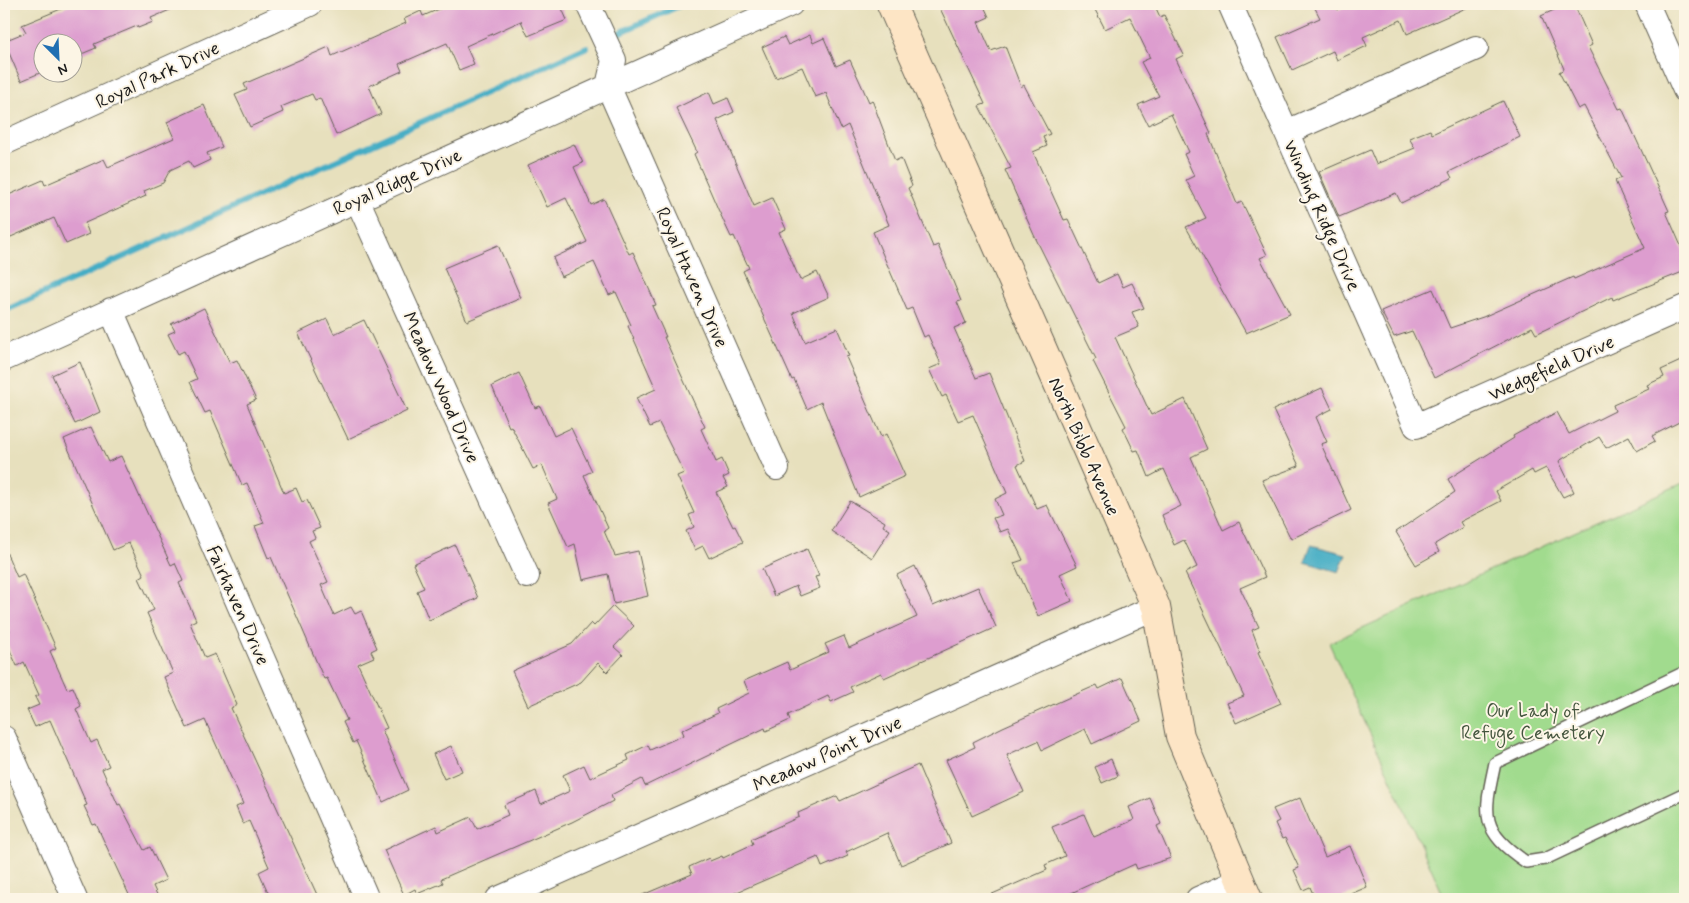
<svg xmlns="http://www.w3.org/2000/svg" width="1689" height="903" font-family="Mynerve,sans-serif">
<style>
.green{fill:#a1db8e;stroke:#5e7c55}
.water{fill:#45adc5;stroke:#306470}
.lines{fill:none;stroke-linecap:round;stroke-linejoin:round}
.stream{stroke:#45adc5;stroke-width:6}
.building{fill:#dd9dcf}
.lane-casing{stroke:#636154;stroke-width:14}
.street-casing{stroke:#636154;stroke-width:26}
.secondary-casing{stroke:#636154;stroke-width:30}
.lane{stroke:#fff;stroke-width:11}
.street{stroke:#fff;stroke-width:24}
.secondary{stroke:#fde5c5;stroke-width:28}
.labels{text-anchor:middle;stroke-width:4;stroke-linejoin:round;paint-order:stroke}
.street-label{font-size:19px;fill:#1c1c1c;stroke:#fcf5e5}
.park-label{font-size:19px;fill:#44553e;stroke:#fcf5e5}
</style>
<rect width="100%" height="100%" fill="#fcf5e5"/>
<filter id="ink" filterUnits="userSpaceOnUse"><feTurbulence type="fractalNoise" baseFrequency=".02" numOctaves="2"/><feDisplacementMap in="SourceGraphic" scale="10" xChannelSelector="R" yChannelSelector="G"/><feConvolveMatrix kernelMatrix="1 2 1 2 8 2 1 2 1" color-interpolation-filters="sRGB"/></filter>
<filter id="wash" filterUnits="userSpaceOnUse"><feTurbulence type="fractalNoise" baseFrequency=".0096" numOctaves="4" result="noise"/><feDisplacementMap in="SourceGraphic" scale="20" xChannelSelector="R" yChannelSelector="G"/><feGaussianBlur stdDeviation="1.12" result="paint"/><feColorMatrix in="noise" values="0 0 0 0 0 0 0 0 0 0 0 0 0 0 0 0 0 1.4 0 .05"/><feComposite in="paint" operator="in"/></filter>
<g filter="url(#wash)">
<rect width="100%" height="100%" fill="#e7e0bd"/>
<path class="green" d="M1685,482V899H1445L1329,643Z"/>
<path class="water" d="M1311,545L1346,554L1339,572L1305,562Z"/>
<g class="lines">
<path class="stream" d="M619,33L683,4
M4,311L587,47"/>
</g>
<g id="blocks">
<path class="building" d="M73,4H184L151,18L153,22L138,28L137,26L94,44L96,48L72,58V42H42V72L21,81L4,41L26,32L22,25Z
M451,4H560L567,20L528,36L521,21L466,46L474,64L459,70L447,43L399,64L402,71L369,86L381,114L336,135L320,98L315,100L312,94L281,107L283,112L250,127L235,95L247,90L244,84L329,47L332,56L406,23L404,19L421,11L423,16Z
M938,4H983L989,17L978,22L991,51L1005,46L1021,87L1024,85L1050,134L1043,137L1047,146L1033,152L1064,220L1068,219L1098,283L1117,274L1123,287L1132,283L1144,308L1132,312L1139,327L1115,337L1151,415L1185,399L1207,449L1191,457L1223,530L1239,522L1265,577L1240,588L1259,627L1252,630L1260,651L1258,652L1281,703L1236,723L1227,703L1244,696L1185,573L1197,567L1184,540L1174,545L1162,515L1181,506L1164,469L1149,477L1138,450L1134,451L1123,428L1126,426L1093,361L1096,359L1034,235L1005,170L1011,168L979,106L985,104Z
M1092,4H1159L1155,6L1160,17L1164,15L1184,55L1176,59L1211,133L1208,134L1237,204L1242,202L1267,255L1260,258L1290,314L1246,333L1186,227L1206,218L1186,180L1194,176L1184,154L1189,152L1171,114L1148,125L1138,105L1159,96L1141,62L1150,58L1130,17L1105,29Z
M1313,4H1334L1338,10L1350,4H1475L1407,34L1401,20L1363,37L1367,46L1337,60L1333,51L1292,70L1277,37L1320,18Z
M1567,4H1574L1592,45L1588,47L1619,109L1622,108L1669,211L1666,212L1685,255V271L1613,300L1612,297L1536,334L1532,327L1434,378L1412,331L1394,337L1381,311L1433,289L1450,328L1483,317L1573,277L1574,279L1645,248L1615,181L1621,178L1584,106L1578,109L1559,72L1564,69L1541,16Z
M810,35L813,43L824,38L836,66L850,60L869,102L872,100L895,161L901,158L912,186L908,188L933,247L938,245L961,301L957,302L966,323L954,328L976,378L989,373L1025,461L1017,465L1037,509L1047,505L1077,566L1060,574L1072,601L1038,616L1014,563L1023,560L1008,529L1000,532L993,518L1002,515L995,499L1007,493L973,415L958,421L946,395L942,397L929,369L941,364L928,335L924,337L912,308L907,310L873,232L889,225L848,125L841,129L826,93L815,97L802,67L776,78L762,47L784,37L788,45Z
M709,92L714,104L728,98L734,112L717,120L754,206L772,198L786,229L779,232L800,280L817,272L829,297L793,313L805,342L837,328L849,356L846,357L881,437L886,434L905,476L859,497L821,402L807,409L794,379L792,380L743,271L749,268L734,236L731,237L718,209L694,154L697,152L676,108Z
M1503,101L1520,137L1449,172L1452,178L1401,203L1396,193L1339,217L1319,172L1370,150L1376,164L1415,148L1409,138L1430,130L1432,134Z
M204,105L222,147L207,153L210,160L193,168L189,161L170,170L163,183L144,191L146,196L85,223L89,234L66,244L54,218L4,240V197L43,180L45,185L104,159L108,167L174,138L167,122Z
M574,144L583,163L574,167L591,205L604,199L629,254L633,252L656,305L652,306L666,337H664L705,427L701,429L716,462L722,459L729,475L723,478L728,487L716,492L733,527L735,526L743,542L709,558L703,546L695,550L686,531L694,527L689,515L694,513L677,476L684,473L659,423L650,427L636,398L656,389L628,326L631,325L616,292L609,295L594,262L561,277L553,258L587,242L566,198L547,207L528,165Z
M498,245L521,298L467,321L444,268Z
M204,308L230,363L237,360L256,400L247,404L284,493L296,488L302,502L307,500L320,528L312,531L315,538L309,541L328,582L321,585L334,615L351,607L355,614L361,611L377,648L371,651L374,657L358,664L387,728L382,730L408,790L383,802L356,741L353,743L343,722L347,720L327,678L324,679L271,557L268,558L255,526L264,523L247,483L242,485L210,411L205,413L190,382L197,379L184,351L178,354L168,334L175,331L171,324Z
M327,319L334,334L364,320L407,411L348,439L298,333Z
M1685,359V419L1652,436L1655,441L1637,451L1629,436L1606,448L1599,437L1559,461L1574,492L1563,497L1546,468L1534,474L1532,470L1496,491L1501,501L1460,522L1463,527L1435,544L1439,552L1416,565L1396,532L1455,492L1448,479L1514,438L1513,436L1557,412L1569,434L1615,411L1613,405L1649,389L1647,385L1664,377L1661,370Z
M80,362L100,412L75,424L52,375Z
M519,373L535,408L540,406L554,436L571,428L592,471L584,475L608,528L604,531L615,556L638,551L648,596L614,604L608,574L583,580L575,544L568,547L548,503L557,499L542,465L533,469L511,426L509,427L492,386Z
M1322,388L1332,409L1316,417L1327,442L1321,444L1351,510L1291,539L1262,480L1299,466L1273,410Z
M91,427L108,462L121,456L171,565L175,563L183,581L179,583L196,620L190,623L205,658L215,654L237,705L231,708L319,899H271L259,872L269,867L249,821L243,824L236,807L243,804L205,720L187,728L164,677L173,673L147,613L154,610L139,578L144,575L129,543L113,550L64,439Z
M850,501L885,522L883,526L890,530L872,558L831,531Z
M455,545L478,598L429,620L417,591L424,588L413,564Z
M4,547L17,577L23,574L56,648L50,651L67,689L73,687L81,706L76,709L91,743L97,740L109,766L102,769L118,805L120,804L144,850L150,847L166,880L153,886L159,899H131L96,824L93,825L84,806L87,805L50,720L35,727L27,710L39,705L35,697L39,695L24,662L17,666L4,637V633L10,631L4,616Z
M807,549L819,576L815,577L820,588L800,596L796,586L774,596L762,569Z
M915,566L933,606L978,587L996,627L884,678L881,673L850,687L853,692L831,702L828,696L788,715L790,720L766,731L765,728L645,786L642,779L611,795L613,801L572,822L441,879L443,883L417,894L415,889L404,895L384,850L436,826L438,832L471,817L477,829L508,815L504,805L536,791L541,804L570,791L563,775L584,765L590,778L629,760L627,755L648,745L650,750L684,735L682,730L718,713L716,709L749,693L744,681L787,662L790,670L829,652L825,644L844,636L849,648L917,617L897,575Z
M613,606L634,626L614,647L623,655L607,672L598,663L581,682L528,706L512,671L572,644L591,623L594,626Z
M1122,678L1141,721L1092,744L1085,729L1042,750L1038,741L1007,755L1024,792L972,816L946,760L975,747L973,742L1003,727L1097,685L1099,689Z
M451,746L462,771L444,779L433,754Z
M1111,759L1118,776L1102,783L1095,767Z
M918,765L951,843L901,865L887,833L846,852L848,856L822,867L818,857L721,899H633L692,874L689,867L709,858L710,861L722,856L723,858L753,844L751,839L799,817L798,813L837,796L840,801Z
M1150,798L1161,824L1157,826L1171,858L1137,869L1135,864L1058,899H981L1047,870L1045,865L1065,856L1052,827L1084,814L1094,837L1134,820L1129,807Z
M1300,798L1325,857L1350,846L1367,887L1339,899H1315L1310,887L1303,890L1294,870L1299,868L1285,838L1282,839L1275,823L1279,821L1273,809Z"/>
</g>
</g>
<g filter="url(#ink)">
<use href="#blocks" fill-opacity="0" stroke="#636154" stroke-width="1"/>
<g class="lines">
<g class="lane-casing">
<path id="lane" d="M1685,672L1495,763C1484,814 1479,830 1526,862L1545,859L1685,793"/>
</g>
<g class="street-casing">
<path id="street" d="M588,4L614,60L608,86L777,468
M1230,4L1416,426L1685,307
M1647,4L1685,90
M1287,132L1476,48
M4,143L310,4
M357,199L527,576
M111,310L367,899
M4,359L791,4
M4,738L75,899
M498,899L1156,607
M1198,899L1239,881"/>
</g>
<g class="secondary-casing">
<path id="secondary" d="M891,4L1156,607L1180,736L1248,899"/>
</g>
<use href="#lane" class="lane"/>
<use href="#street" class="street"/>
<use href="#secondary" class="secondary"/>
</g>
</g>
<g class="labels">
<g class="street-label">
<text transform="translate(157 74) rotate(-25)" y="7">Royal Park Drive</text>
<text transform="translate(397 181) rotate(-24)" y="7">Royal Ridge Drive</text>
<text transform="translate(1323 215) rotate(66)" y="7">Winding Ridge Drive</text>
<text transform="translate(693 277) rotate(66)" y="7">Royal Haven Drive</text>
<text transform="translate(1551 367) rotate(-24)" y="7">Wedgefield Drive</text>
<text transform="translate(442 387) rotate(66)" y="7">Meadow Wood Drive</text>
<text transform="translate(1085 446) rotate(66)" y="7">North Bibb Avenue</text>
<text transform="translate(239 605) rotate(66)" y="7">Fairhaven Drive</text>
<text transform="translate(827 753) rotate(-24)" y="7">Meadow Point Drive</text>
</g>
<g class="park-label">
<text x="1533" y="717">Our Lady of<tspan x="1533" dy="22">Refuge Cemetery</tspan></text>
</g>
</g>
<rect width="1689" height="903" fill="none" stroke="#fcf5e5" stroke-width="20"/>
<g transform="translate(58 58) rotate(156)"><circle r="24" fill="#fcf5e5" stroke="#a29e95"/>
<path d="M0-4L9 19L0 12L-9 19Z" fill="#1f6fb2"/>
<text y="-8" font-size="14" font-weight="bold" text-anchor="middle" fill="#1c1c1c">N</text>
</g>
</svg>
